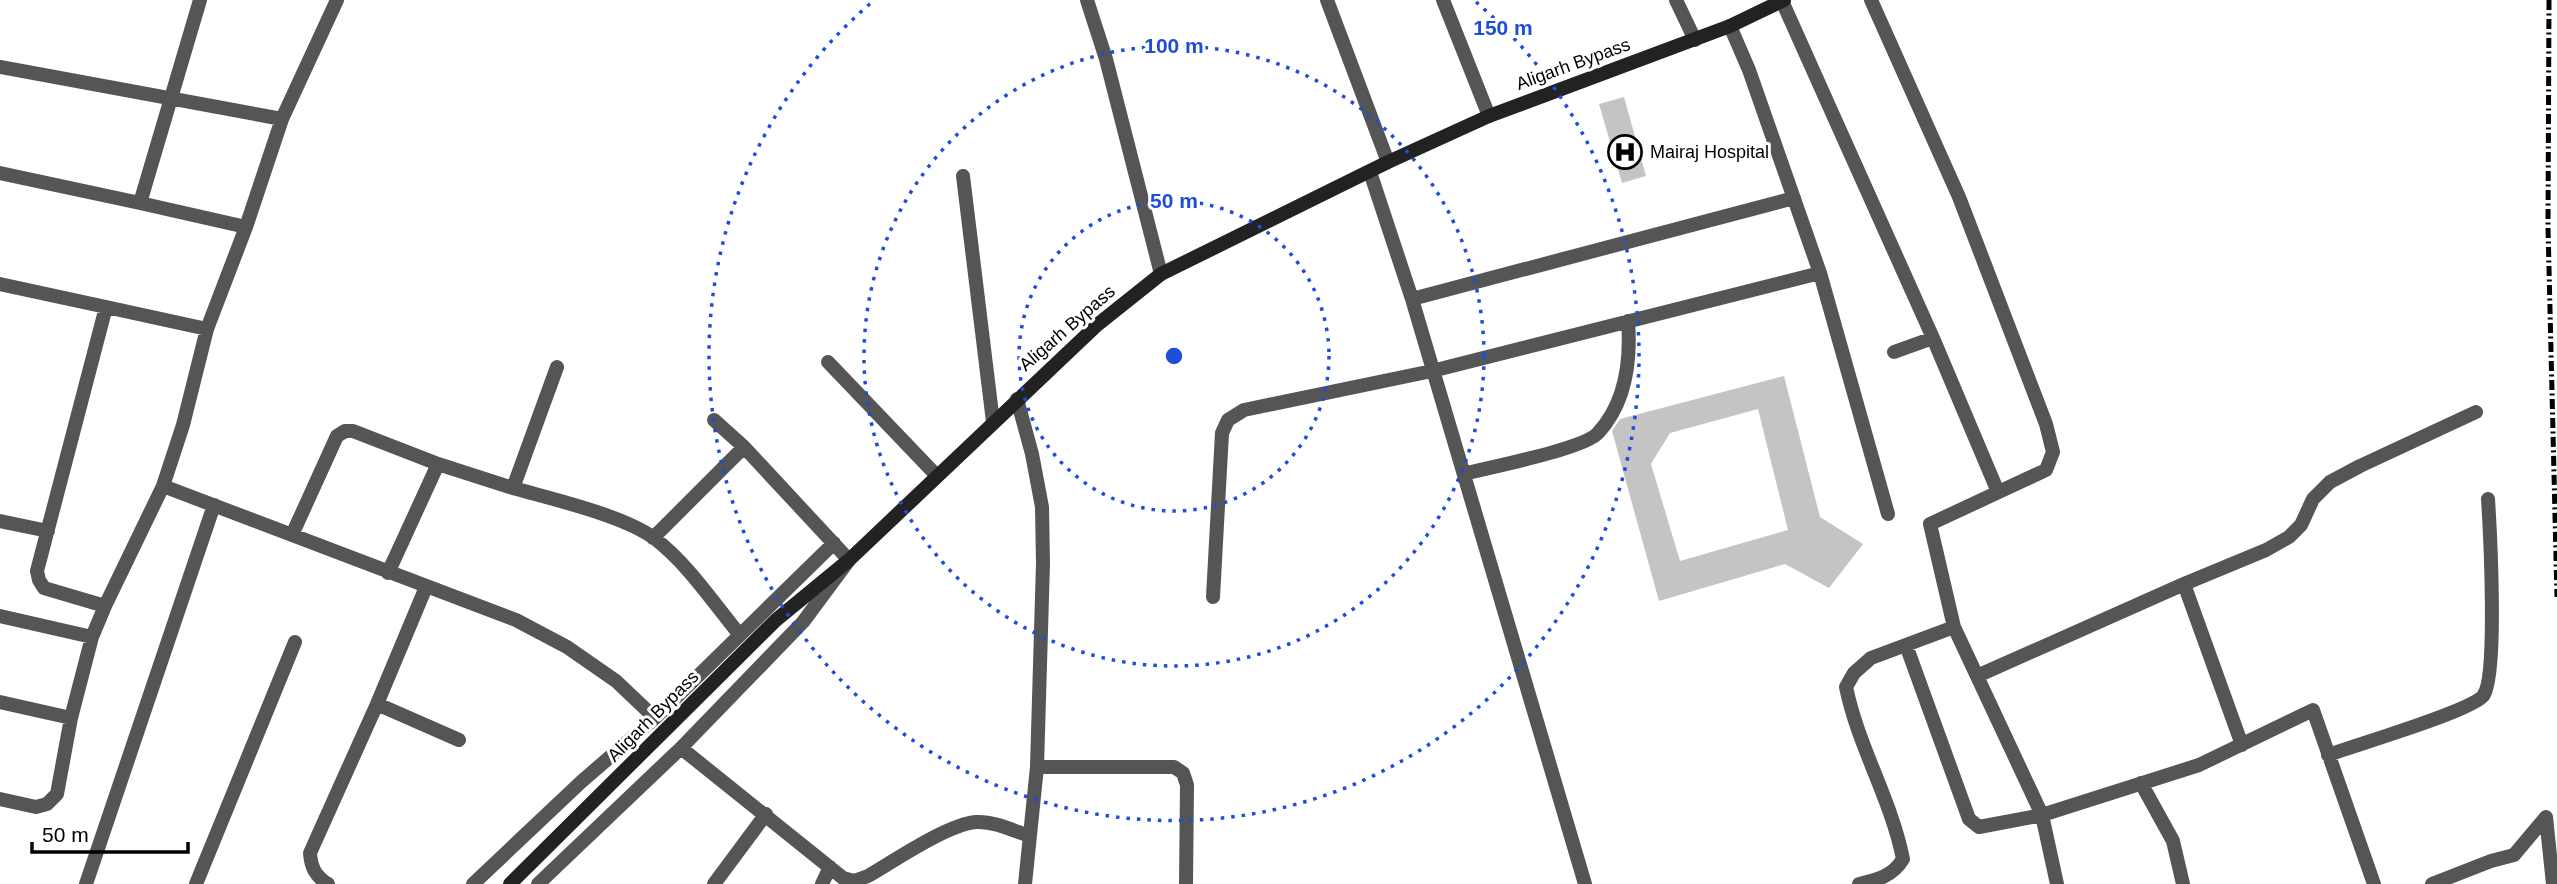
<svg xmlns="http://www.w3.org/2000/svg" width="2557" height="884" font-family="Arial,sans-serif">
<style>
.building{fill:#c4c4c4;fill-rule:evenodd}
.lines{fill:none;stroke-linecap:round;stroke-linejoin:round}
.minor{stroke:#555;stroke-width:14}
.secondary{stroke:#222;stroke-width:14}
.rail{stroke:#000;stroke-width:5;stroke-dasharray:10 3.5 2 3.5;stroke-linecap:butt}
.ring{fill:none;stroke:#1d4ed8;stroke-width:3.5;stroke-dasharray:3.5 7}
.labels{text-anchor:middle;stroke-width:6;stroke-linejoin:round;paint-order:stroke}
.street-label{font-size:18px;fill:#000;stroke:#fff}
.poi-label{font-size:18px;fill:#000;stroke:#fff;text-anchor:start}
.centre{fill:#1d4ed8;stroke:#fff;stroke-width:3.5}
.ring-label{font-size:21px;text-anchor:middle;font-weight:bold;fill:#1d4ed8;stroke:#fff;stroke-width:6;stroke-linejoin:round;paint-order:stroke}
</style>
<rect width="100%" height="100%" fill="#fff"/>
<path class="building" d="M1624,97L1646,176L1622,183L1599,104Z
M1784,376L1820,517L1863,544L1829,588L1785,564L1659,601L1612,431L1620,419ZM1758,409L1788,530L1680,561L1651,464L1670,433Z"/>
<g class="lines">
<path class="minor" d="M1087,0L1106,59L1161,274
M1327,0L1388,162
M1443,0L1489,116
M1676,0L1695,40
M1782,1L1933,338L1894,352
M1730,26L1749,70L1820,273
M0,67L282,119L337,0
M1370,172L1412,299L1585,884
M0,173L140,203L200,0
M963,176L993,422
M246,227L282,119
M0,284L106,307
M1412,299L1794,198
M207,329L183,425L163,486L516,620L567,647L616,681L655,718
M1933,338L1998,492
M828,362L937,476
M557,367L513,488C552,499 622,515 654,538C687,563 713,602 739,634
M1017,399L1032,454L1042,507L1043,563L1037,767L1025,884
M1464,474C1490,467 1584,449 1598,433C1626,403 1631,360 1628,321
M0,521L48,531
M292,535L337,436L345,431H353L438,464L513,488
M653,538L744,447
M388,573L438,464
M2184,584L2242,745
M1213,597L1222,433L1228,420L1244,410L1432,371L1820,273L1888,514
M105,606L163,486
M0,616L92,637
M1954,627L2042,815L2057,884
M1906,645L1969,819L1979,827L2042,815L2199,765L2313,710L2374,884
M1977,676L2184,584L2266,550L2289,537L2301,525L2313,499L2330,482L2360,466L2476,412
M0,702L71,718L92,637L105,606L44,588L39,580L37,571L106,307L207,329L246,227L140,203
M377,704L426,587
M681,748L843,878L854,881L868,876C894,861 948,824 976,822C994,821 1012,830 1029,836
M2328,755C2355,745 2469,712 2483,696C2498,678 2490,530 2488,499
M1037,767H1174L1183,773L1187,785L1186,884
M2141,783L2173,841L2183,884
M0,799L36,807L47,804L57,794L71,718
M86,884L214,505
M196,884L295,642
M328,884C315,876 311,867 310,853L377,704L459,740
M473,884L581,782L655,718L834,543
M538,884L681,748L803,622L849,560L744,447L714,420
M714,884L766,814
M822,884L830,867
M1859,884C1877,880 1893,876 1903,859C1891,799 1858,746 1846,687L1854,673L1871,658L1954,627L1930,524L2046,470L2053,452L2046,424L1959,197L1871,0
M2432,884L2491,861L2514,855L2546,817L2553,884"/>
<path class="secondary" d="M510,884L776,620L849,560L1097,325L1161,274L1388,162L1489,116L1730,26L1784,0"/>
<path class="rail" d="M2549,0L2548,227L2557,597"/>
</g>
<g class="ring">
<circle cx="1174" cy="356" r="155"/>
<circle cx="1174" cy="356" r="310"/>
<path d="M1476 2A465 465 0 1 1 872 2"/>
</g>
<defs>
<g id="hospital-ring" transform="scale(1.75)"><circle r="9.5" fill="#fff" stroke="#000" stroke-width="1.5"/><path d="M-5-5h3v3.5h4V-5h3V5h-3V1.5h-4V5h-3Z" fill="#000"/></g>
</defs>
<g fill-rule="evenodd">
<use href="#hospital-ring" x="1625" y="152"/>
</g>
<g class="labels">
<g class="street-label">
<text transform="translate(1573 64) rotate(-20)" y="6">Aligarh Bypass</text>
<text transform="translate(1067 328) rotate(-41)" y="6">Aligarh Bypass</text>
<text transform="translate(653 716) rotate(-45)" y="6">Aligarh Bypass</text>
</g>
<g class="poi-label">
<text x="1650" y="158">Mairaj Hospital</text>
</g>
</g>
<circle cx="1174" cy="356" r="10" class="centre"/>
<g class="ring-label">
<text x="1503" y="35">150 m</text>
<text x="1174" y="53">100 m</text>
<text x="1174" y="208">50 m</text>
</g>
<path d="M32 842v10h156v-10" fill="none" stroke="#000000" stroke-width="3.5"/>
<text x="42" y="842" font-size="21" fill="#000000" stroke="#ffffff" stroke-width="5" paint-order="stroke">50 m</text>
</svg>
